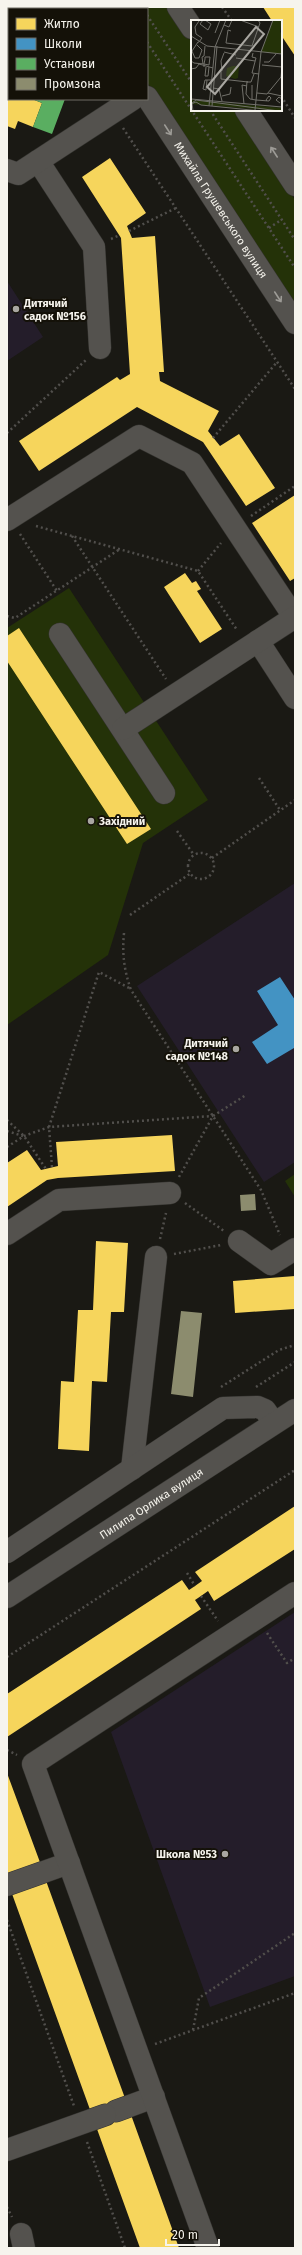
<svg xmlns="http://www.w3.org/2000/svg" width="302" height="2255" font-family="'Fira Sans',sans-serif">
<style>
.education{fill:#241d2a}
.green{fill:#243208}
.homes{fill:#f6d55c}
.schools{fill:#4393c3}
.public{fill:#5aae61}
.industry{fill:#8c8c6e}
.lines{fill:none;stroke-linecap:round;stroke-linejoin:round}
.minor-casing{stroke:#34332f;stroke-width:23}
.path{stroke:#514f4c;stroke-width:2.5;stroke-dasharray:2 3;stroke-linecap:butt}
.minor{stroke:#54524e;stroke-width:22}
.oneway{stroke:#9d9b96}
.poi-dot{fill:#a9a7a1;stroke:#141108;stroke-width:1.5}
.labels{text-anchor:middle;stroke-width:4;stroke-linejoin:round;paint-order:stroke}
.street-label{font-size:11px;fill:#f6f4ed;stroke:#141108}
.poi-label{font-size:11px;font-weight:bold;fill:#f6f4ed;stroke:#141108;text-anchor:start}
.inset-road{fill:none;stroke:#72716b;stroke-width:1}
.view{fill:#a9a7a1;fill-opacity:0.15;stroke:#a9a7a1;stroke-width:2}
.inset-edge{fill:none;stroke:#f6f4ed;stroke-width:2}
</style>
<rect width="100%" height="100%" fill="#1a1914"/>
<path class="education" d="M7,281L43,337L7,361Z
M295,883V1162L264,1182L137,986Z
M295,1612V1976L210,2007L111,1732Z"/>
<path class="green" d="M7,7H37L39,9H9V36L7,35Z
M98,7H169L192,43V110H236L295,200V307L147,82V9H99Z
M69,588L208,800L143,843L108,955L7,1025V628Z
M295,1174V1197L285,1181Z"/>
<path class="homes" d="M263,7H295V56L281,35V21H272Z
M7,80L9,81V99H32L42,103L33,127L18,121L15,129L7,126Z
M110,158L146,213L127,226L132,238L155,236L164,372H159L160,381L219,411L208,431L220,446L239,434L275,488L246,506L203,442L137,407L39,471L19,441L117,377L120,380L130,374L121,238L82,177Z
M295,495V578L290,581L252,523Z
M185,573L192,583L196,581L201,589L197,591L222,629L200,643L164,587Z
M19,628L151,829L127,844L7,661V636Z
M172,1135L175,1171L58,1178L47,1180L7,1207V1163L27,1150L41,1170L58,1166L56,1142Z
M96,1241L128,1243L124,1312H111L107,1382L92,1381L89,1451L58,1449L61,1381L74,1382L78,1310H93Z
M295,1276V1309L235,1313L233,1281Z
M295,1506V1549L214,1601L208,1591L201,1596L195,1600L201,1609L7,1737V1694L182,1580L189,1590L195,1586L202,1581L195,1572Z
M7,1773L41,1865L7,1877Z
M45,1878L130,2112L179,2248H140L11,1891Z"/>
<path class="schools" d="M280,977L295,1000V1051L294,1048L267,1064L252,1042L278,1025L257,991Z"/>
<path class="public" d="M7,62L9,63V81L7,80Z
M32,99H65L52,134L33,127L42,103Z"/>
<path class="industry" d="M255,1194L256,1210L241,1211L240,1195Z
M181,1311L202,1313L193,1397L171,1394Z"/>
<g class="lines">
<g class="minor-casing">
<g id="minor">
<path d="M88,7L89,9"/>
<path d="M178,7L192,28"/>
<path id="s1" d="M147,97L295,323"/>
<path d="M246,110L295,185"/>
<path d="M38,161L94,247L100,348"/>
<path d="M7,170L18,174L133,99"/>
<path d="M7,520L139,436L192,463L294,617"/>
<path d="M60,634L164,793"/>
<path d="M258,641L295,698"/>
<path d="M123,729L295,617"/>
<path d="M7,1234L59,1200L170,1193"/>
<path d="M239,1241L271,1264L295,1249"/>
<path d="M132,1469L156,1257"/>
<path d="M7,1552L223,1408L258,1407L265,1410L274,1423"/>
<path id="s2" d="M7,1597L295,1410"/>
<path d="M7,1885L69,1863"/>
<path d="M116,2111L154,2097"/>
<path d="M7,2150L105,2115"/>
<path d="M21,2234L24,2248"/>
<path d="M208,2248L33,1764L295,1593"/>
</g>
</g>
<path class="path" d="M44,7L45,9
M124,7L125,9
M142,7L143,9
M222,7L232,21
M147,15L192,83
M7,40L9,41
M147,42L295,268
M281,96L295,118
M210,110L295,240
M123,128L295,389
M269,228L281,220
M129,231L176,208
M111,239L120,235
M7,433L86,360
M213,438L277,362
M251,516L295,486
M36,526L198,571L237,630
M20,534L57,591
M72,536L166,679
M198,571L221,543
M7,616L15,618L120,549
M259,778L280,810
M177,831L194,855
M188 866a13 13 0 1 1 26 0a13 13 0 1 1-26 0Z
M212,858L295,800
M130,915L191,873
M124,933C122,954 124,970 131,990L261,1190L280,1235
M7,1120L24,1136L46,1169
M7,1131L23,1136
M7,1147L24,1136L49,1127L213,1116
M52,1167L49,1127L99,972L131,989
M179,1177L213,1116L246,1095
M185,1203L224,1231
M160,1239L166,1213
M174,1254L221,1245
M221,1387L279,1350L295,1345
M256,1387L295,1362
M187,1573L195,1586
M201,1596L218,1621
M267,1633L287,1663L295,1658
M7,1657L295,1470
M7,1750L17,1755
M7,1920L74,2106
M193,2030L199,1998L295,1933
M155,2044L295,1993
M87,2142L125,2248
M7,2207L12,2217"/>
<use href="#minor" class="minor"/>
</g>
<defs><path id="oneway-shaft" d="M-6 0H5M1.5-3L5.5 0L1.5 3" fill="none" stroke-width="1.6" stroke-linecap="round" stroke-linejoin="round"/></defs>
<g class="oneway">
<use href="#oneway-shaft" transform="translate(168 130) rotate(57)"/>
<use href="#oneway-shaft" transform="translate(274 152) rotate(-123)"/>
<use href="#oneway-shaft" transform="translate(278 297) rotate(57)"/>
</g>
<g class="poi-dot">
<circle cx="16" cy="309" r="4"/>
<circle cx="91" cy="821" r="4"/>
<circle cx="236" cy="1049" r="4"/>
<circle cx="225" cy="1854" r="4"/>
</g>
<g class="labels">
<g class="street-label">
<text dy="4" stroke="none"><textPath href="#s1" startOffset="135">Михайла Грушевського вулиця</textPath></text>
<text dy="4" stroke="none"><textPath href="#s2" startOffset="172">Пилипа Орлика вулиця</textPath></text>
</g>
<g class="poi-label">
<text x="24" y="307">Дитячий<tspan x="24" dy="13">садок №156</tspan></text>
<text x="99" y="825">Західний</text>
<text x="228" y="1047" text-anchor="end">Дитячий<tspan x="228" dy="13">садок №148</tspan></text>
<text x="217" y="1858" text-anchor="end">Школа №53</text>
</g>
</g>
<g transform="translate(191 20)">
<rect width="91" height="91" fill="#1a1914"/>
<path d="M82,0H91L89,12L91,14V34L70,32ZM42,46H48L47,58L44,59L35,56L36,48ZM0,80L91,88V91L0,84Z" fill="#243208"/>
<path class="inset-road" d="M12,0L9,4L17,10L20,4L14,0M49,0L68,7M8,1L4,7L5,14L11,18L8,22M33,5L38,7L41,0M40,11L37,10L35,23L61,26L69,3L67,0M24,13L29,0M0,16L16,26L91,34M6,25L11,30L8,38H4L1,31L7,22H8M33,32L45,35M62,33L61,37L65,38L61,53L68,54M45,38L64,41M0,41L3,43L13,44L18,45L19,37H14V39L13,44V47M73,42H78L85,34M12,44L11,37L13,36L14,26M71,45L91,47M15,47L14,56H17L18,47M0,49L5,48L8,44L22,48M30,51V59L57,62M31,51L30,41L33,33M16,60L15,70L12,69L14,60H21M56,61L55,74L59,79L65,80M56,62H60L63,54M61,65V79M22,68L28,69L31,81M66,73L76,74L90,57L91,47M77,73L91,76M31,76L39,74L40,67M0,79L91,87M65,80L78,81L80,78L78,76L75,80L76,81M89,83L85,80L88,77L91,79M0,84L5,82L10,85L70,91M53,84L51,65L56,66M18,86L24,27L35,0M21,86L26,26M64,90L70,32L82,0M2,91L1,83L5,80L88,91"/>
<path class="view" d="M65,7L73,14L24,74L16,67Z"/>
<rect width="91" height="91" class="inset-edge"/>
</g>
<rect width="302" height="2255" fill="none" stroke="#f6f4ed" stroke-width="16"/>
<rect x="8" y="8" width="140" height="92" fill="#141108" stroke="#6e6c64"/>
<rect x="16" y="18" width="20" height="12" fill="#f6d55c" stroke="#6e6c64"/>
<text x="44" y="28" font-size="12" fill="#f6f4ed">Житло</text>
<rect x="16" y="38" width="20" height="12" fill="#4393c3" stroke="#6e6c64"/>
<text x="44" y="48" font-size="12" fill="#f6f4ed">Школи</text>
<rect x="16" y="58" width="20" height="12" fill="#5aae61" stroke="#6e6c64"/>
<text x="44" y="68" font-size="12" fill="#f6f4ed">Установи</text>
<rect x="16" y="78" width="20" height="12" fill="#8c8c6e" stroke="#6e6c64"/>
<text x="44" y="88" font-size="12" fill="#f6f4ed">Промзона</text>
<path d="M166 2239v6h53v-6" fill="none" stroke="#f6f4ed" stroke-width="2"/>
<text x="172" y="2239" font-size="12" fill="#f6f4ed" stroke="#141108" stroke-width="3" paint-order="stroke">20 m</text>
</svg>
